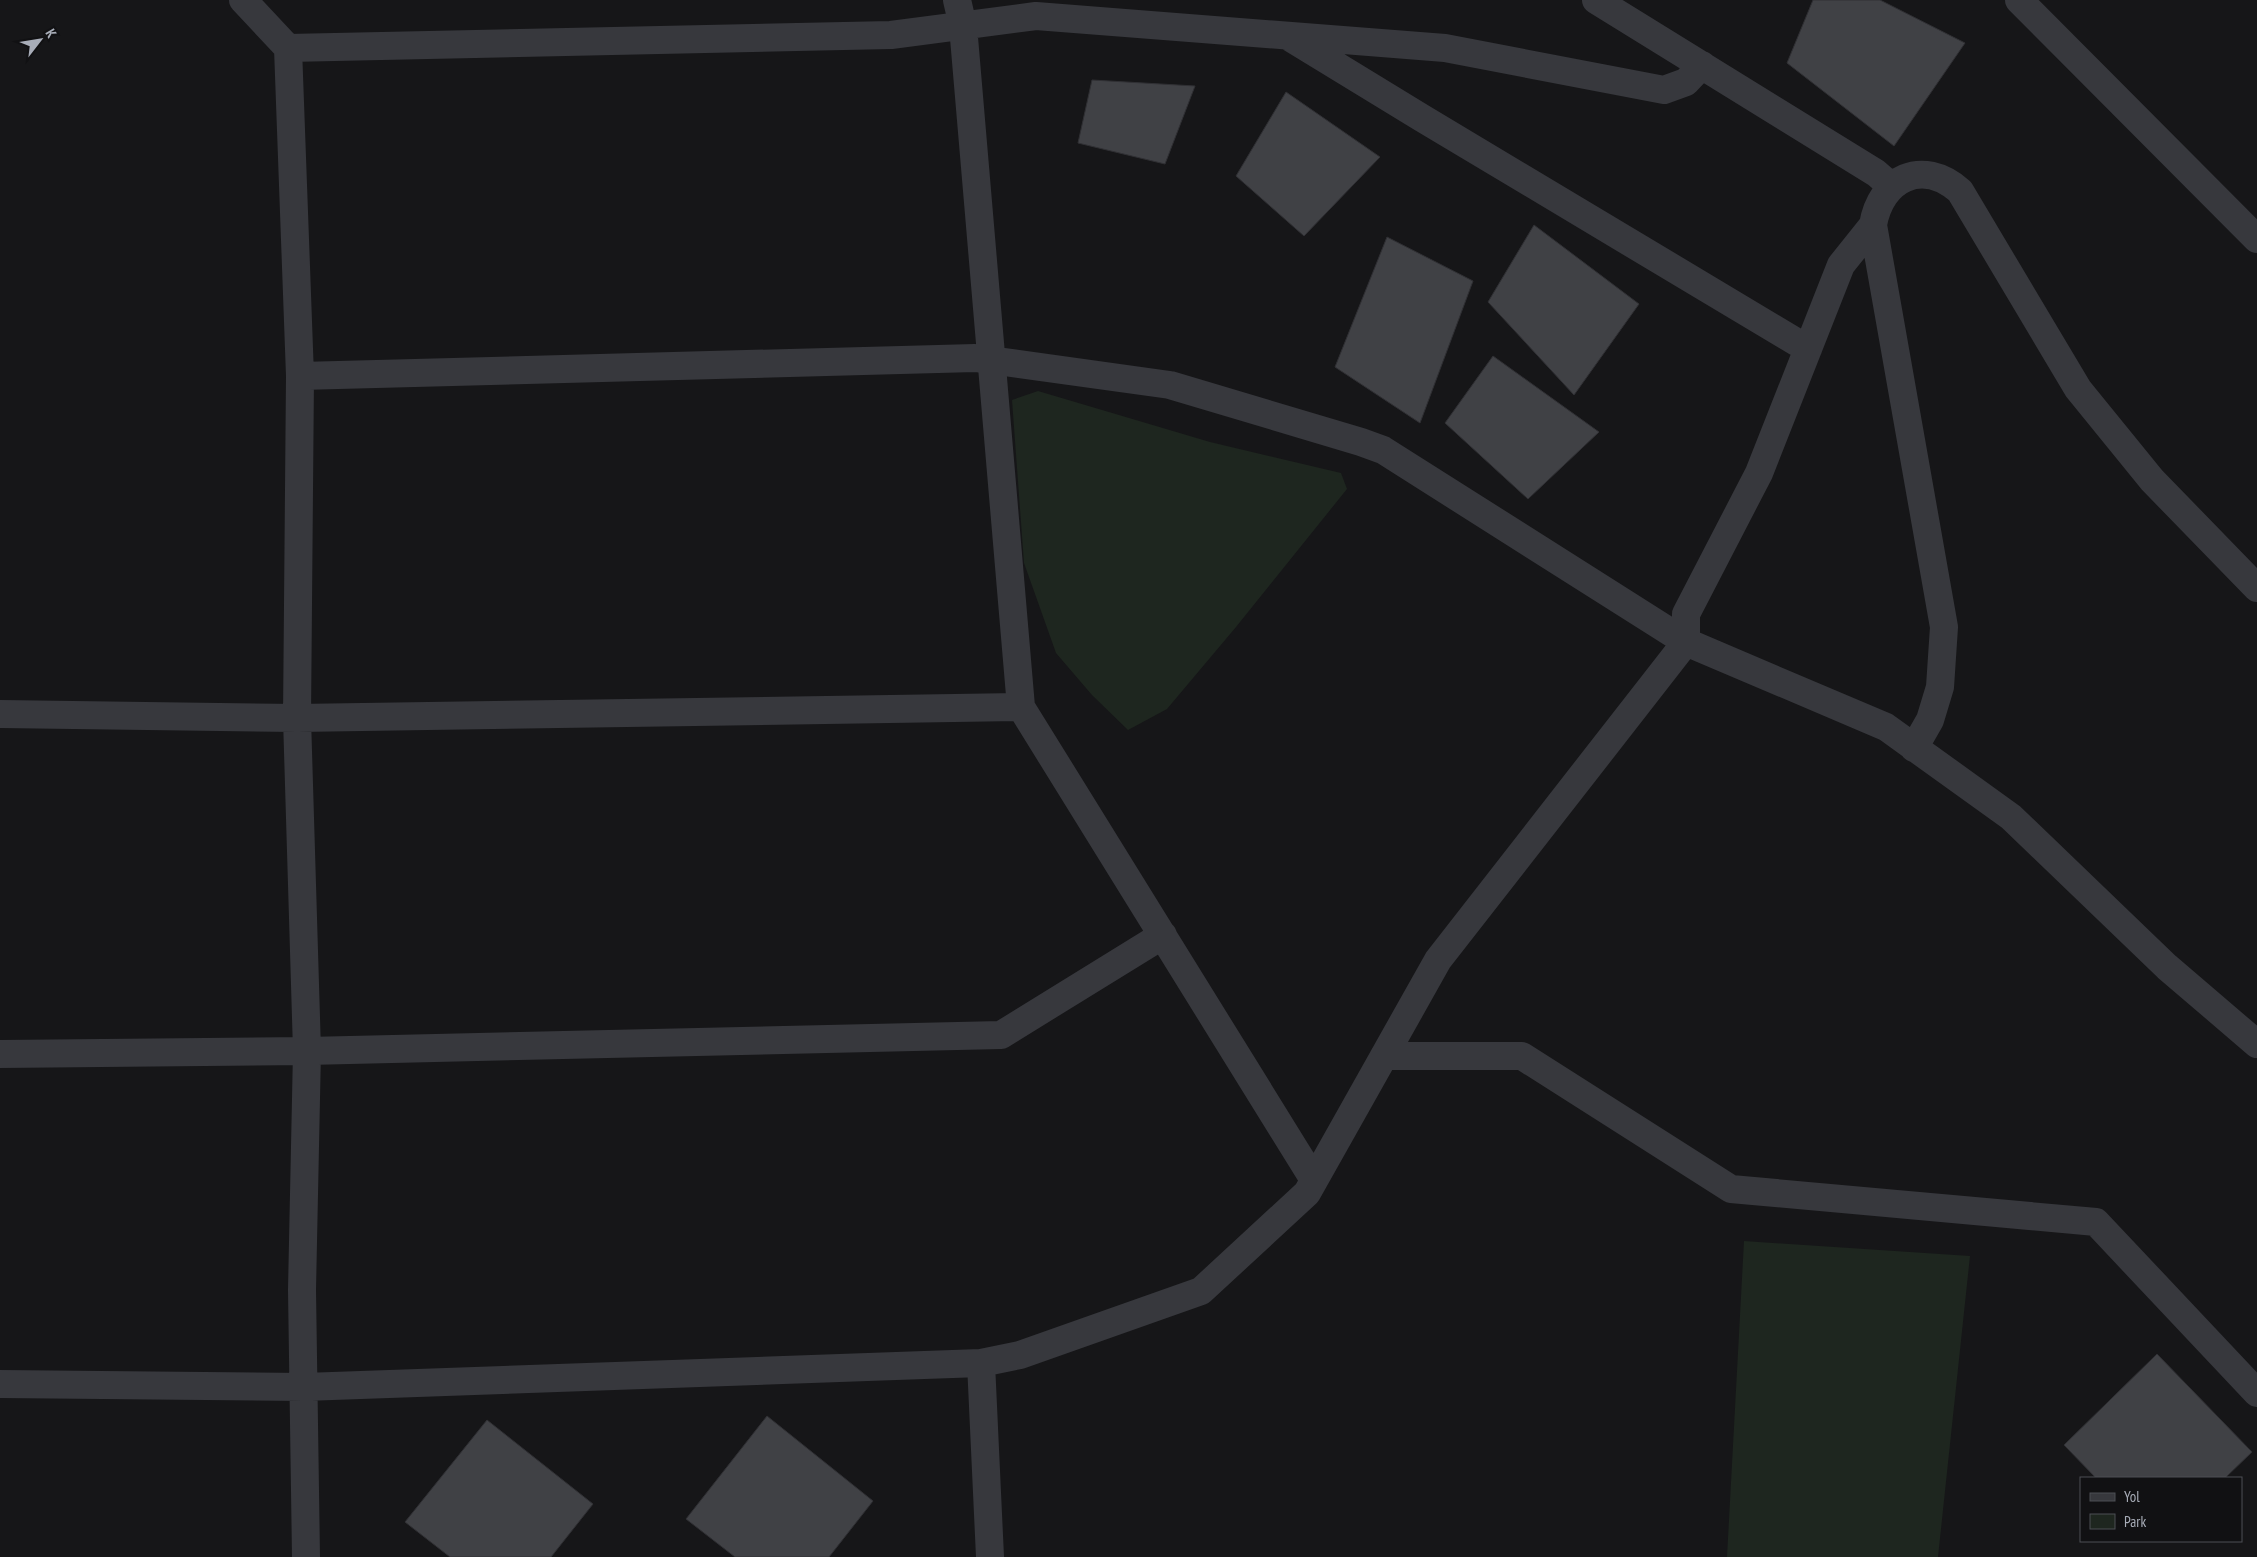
<svg xmlns="http://www.w3.org/2000/svg" width="2257" height="1557" font-family="'PT Sans Narrow',sans-serif">
<style>
.green{fill:#1e261f}
.building{fill:#404145;stroke:#303034}
.lines{fill:none;stroke-linecap:round;stroke-linejoin:round}
.minor{stroke:#37383d;stroke-width:28}
</style>
<rect width="100%" height="100%" fill="#161618"/>
<path class="green" d="M1038,391L1210,442L1341,473L1347,489L1236,627L1167,709L1128,730L1092,695L1056,653L1024,563L1012,400Z
M1744,1241L1970,1256L1938,1557H1727Z"/>
<path class="building" d="M1813,0H1880L1965,43L1894,146L1787,63Z
M1092,80L1195,86L1165,164L1078,143Z
M1286,92L1380,157L1304,236L1236,176Z
M1534,225L1639,304L1574,395L1488,302Z
M1387,237L1473,281L1420,423L1335,367Z
M1493,356L1599,432L1528,499L1445,423Z
M2157,1354L2252,1452L2225,1478H2096L2064,1445Z
M767,1416L873,1501L829,1557H735L686,1519Z
M487,1420L593,1504L551,1557H450L405,1522Z"/>
<g class="lines">
<path class="minor" d="M243,0L288,48L300,376L297,718L307,1051L302,1290L306,1557
M957,0L963,26L1021,707
M1596,0L1876,173L1891,186
M2019,0L2257,239
M1291,38L1422,118L1808,349
M288,48L891,35L1036,16L1445,48L1664,90L1686,82L1702,65
M300,376L975,358L1170,385L1361,442L1383,450L1686,642
M1686,642V614L1759,473L1841,265L1873,225
M0,714L297,718L1021,707L1314,1180
M1914,748L1930,720L1940,687L1944,627L1873,225C1881,178 1922,158 1960,191L2078,389L2152,480L2257,588
M0,1054L307,1051L1001,1035L1163,935
M1384,1056H1522L1731,1189L2096,1222L2257,1393
M981,1363L990,1557
M0,1384L304,1387L981,1363L1020,1355L1201,1291L1307,1193L1438,960L1686,642L1886,727L2011,817L2167,967L2257,1044"/>
</g>
<rect x="2080" y="1477" width="162" height="65" fill="#111113" stroke="#4d4f55"/>
<rect x="2090" y="1493" width="25" height="8" fill="#37383d" stroke="#4d4f55"/>
<text x="2124" y="1502" font-size="15" fill="#a8adb8">Yol</text>
<rect x="2090" y="1514" width="25" height="15" fill="#1e261f" stroke="#4d4f55"/>
<text x="2124" y="1527" font-size="15" fill="#a8adb8">Park</text>
<g transform="translate(40 40) rotate(59)" stroke="#111113" stroke-width="4" paint-order="stroke">
<path d="M0-4L9 19L0 12L-9 19Z" fill="#a8adb8"/>
<text y="-8" font-size="14" font-weight="bold" text-anchor="middle" fill="#a8adb8">K</text>
</g>
</svg>
